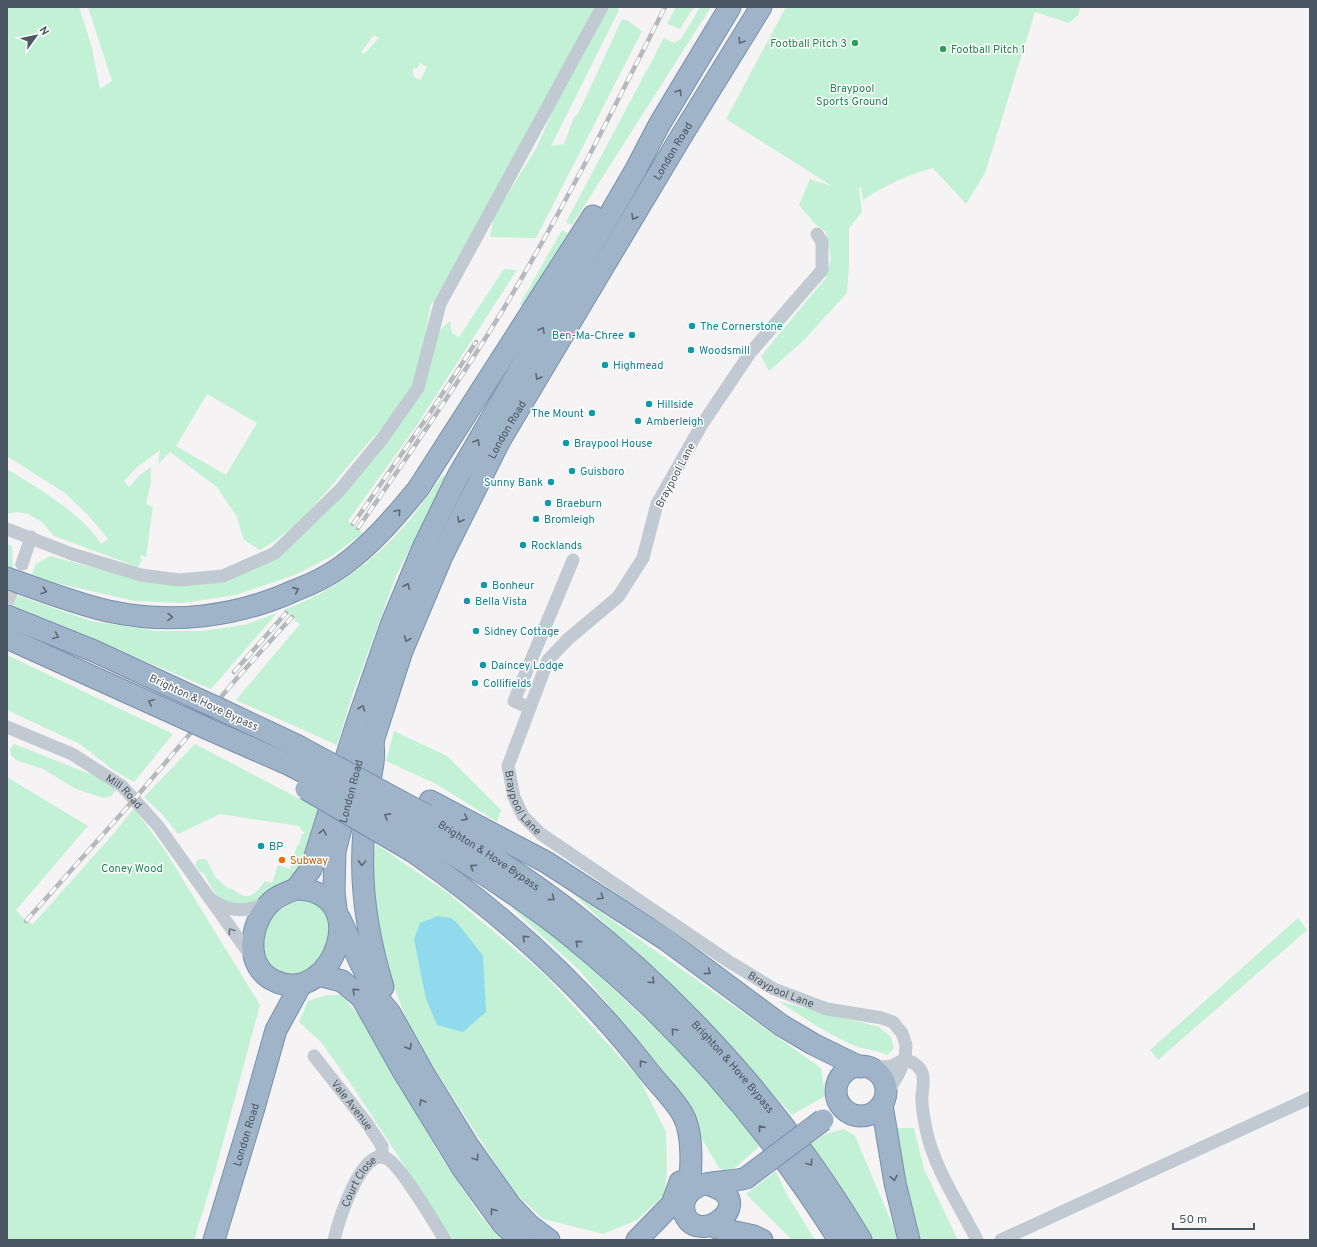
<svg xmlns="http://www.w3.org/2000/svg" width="1317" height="1247" font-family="Overpass,sans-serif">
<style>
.green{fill:#c3f1d5;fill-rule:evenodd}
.water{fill:#90daee}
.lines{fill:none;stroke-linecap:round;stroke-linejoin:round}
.minor-tunnel{stroke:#caccce;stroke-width:13;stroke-dasharray:13 6;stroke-linecap:butt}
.trunk-casing{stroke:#7690ad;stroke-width:23}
.minor{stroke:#c1cad2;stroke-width:13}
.trunk{stroke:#9fb4c9;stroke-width:21}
.rail-casing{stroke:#b5b8bd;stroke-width:4.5}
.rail{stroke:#fff;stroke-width:3;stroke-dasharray:9;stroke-linecap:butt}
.trunk-bridge-casing{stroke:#7690ad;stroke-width:23;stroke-linecap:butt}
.trunk-bridge{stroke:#9fb4c9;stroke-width:21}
.oneway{stroke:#5b6976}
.oneway2{stroke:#6e7983}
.leisure-dot{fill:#2e9e5b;stroke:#fff;stroke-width:1.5}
.culture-dot{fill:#0f9aa8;stroke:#fff;stroke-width:1.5}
.food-dot{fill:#e8710a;stroke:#fff;stroke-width:1.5}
.labels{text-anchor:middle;stroke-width:3;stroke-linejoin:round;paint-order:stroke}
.leisure-label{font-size:11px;fill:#27864d;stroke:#fff;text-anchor:end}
.park-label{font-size:11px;fill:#17864f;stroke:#fff}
.street-label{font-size:11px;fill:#4a5661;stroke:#fff}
.culture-label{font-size:11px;fill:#0d838f;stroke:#fff;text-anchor:start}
.food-label{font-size:11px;fill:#c56008;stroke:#fff;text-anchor:start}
</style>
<rect width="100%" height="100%" fill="#f5f3f3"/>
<path class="green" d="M7,7H79L92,48L100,89L112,81L88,7H596L481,219L435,300L431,304C425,330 424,363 412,387C401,411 378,431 361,451C329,487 303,526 260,550L244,540L237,517L217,487L170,452L158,464L160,450L136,468L124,481L129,487L140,475L151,467V482L146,504L153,507L146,557L140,555L142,560L138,567L54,536L42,522L28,514L17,512L7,514V469C35,486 84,515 101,544L108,539L88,515L65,493L7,456ZM374,35L379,38L364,54L361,52ZM420,63L427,67L420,80L413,76L414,74L412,72L414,68L417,69ZM207,394L257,423L226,475L176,446Z
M608,7H617L619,10L551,146L564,144L574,117L578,114L622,19L628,21L642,31L536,238L490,237L494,216L537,147L561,91Z
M676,7H694L680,29L667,24Z
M700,7H711L572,225L566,222L664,38L674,43L681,39Z
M786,7H1081L1078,15L1069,23L1035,12L985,173L966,204L933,168C907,175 885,185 863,200L861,187L859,188L862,212L849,228V267L847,293L803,341L769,371L761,356L825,279L831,259L826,232L815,224L799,205L810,179L832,186L726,119Z
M562,230L568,233L523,306L520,304Z
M504,269L517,270L415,428L348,521L363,533L332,556L295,575L235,595L184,603L134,601L31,577L36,564L50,556L148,582L187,585L277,556L376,457L440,330L450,321L452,333L459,337Z
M443,475L446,478L396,576L352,696L337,745L236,700L300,624L283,610C333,592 374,561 408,522C421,507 431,490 443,475Z
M7,544L12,546L13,571L7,569Z
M7,592L91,621L157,631H202L244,625L277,613L211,689L7,603Z
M7,655L173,734L134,782L112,769L80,744L7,710Z
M394,731L447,756L501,810L497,822L438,785L386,761Z
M14,744L105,780L116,786V790L111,796L103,798L76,789L43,769L16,760L11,755L10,749Z
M195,744L319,809L316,834L296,879L254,904L235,907L217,897L203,872L201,873L195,865L198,859H206L215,877L229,889L231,888C247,901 253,898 265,881L272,883L278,865L290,869L297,845H299L302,834H305L299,826L220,814L178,834L162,814L144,797Z
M7,777L88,826L16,910C21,916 26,922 33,924L115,832L134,808L166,852L260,1005L215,1172L194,1240H7Z
M376,844L449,894L544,974L639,1078L666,1132L667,1171L664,1195L637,1220L603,1234L543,1219L513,1191L411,1032L379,946L371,870Z
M568,889L821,1068L825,1096L792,1115L696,1009Z
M303,900C325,906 326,913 334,933L320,964L298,977L277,973L263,957C263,950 261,939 263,932C269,914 285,903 303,900Z
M517,904L572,950L704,1075L740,1118L759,1147L730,1172L719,1168L659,1066L581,972L513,909Z
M1298,918L1307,930L1158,1060L1150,1050Z
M327,995H341L360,1017L440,1155L482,1218L501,1240H453L351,1084L321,1042L299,1022L308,1001Z
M778,1001L879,1027L890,1036L894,1048L887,1055C875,1049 866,1050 855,1046C827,1034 803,1017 778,1001Z
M892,1128H914L924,1169L958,1240H920L908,1201Z
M844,1129L855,1136L899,1240H873L809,1145L823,1135Z
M776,1171L786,1193L815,1240H792L746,1194Z"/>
<path class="water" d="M438,916L451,918L458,924L483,956L486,1012L463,1032L437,1025L426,999L414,939L420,923Z"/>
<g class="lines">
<path class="minor-tunnel" d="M7,603L22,564"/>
<g class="trunk-casing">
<g id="trunk">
<path d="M7,578C40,590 74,603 108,611C172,625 237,617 296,590C312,584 328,576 342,566C371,545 395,517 418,489L593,216"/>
<path d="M7,616L94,651L200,700"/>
<path d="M7,638L186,719"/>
<path d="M222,710L298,746"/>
<path d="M208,729L290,765"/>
<path d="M373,741C375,762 372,767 369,786C366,801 365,816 364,831C359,885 367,935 383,987"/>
<path d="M430,801L546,862L665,939L781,1025L813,1044L860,1067"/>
<path id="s5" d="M426,815C477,846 528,878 575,915C688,1004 787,1116 861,1240"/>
<path d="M421,834C473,867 525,899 573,938C678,1024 767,1125 839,1240"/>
<path d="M412,851C502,913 582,985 649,1072C659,1085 675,1100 683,1115C694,1135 691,1170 689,1193"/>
<path d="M296,889L311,869L357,723L391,625L423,548L458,476L635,171L659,125L730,7"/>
<path d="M296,889C376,891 332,1008 275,981C243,967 249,922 272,901C279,895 288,892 296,889Z"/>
<path id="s6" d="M336,910L334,891L335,851L360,756L373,741L402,651L442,556L500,440L682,135L761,7"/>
<path d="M340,919L376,996L390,1013L424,1074L469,1147L510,1205L529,1225L549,1240"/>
<path d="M318,975L342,981L362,998L403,1071L463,1169L502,1223L519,1240"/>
<circle cx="861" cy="1091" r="25"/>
<path d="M882,1105L895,1183L909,1240"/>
<path d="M706,1184C762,1198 703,1247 686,1217C682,1209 683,1201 688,1194C701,1178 729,1184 746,1178"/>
<path d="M717,1228L754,1236L762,1240"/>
<path id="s7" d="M214,1240L254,1108L276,1030L300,986"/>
<path d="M637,1240L672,1204L680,1182"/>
</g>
</g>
<g class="minor">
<path id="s1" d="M817,234L822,242V270L750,353L701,426L657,504L643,558L618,597L568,639L548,660L508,766L514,797L523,816L541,834L728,961L774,989L827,1009L882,1018L893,1022L902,1033L906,1045L905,1059L898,1075L886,1094"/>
<path d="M7,529L72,554L141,575L179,580L223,576L275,553L340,490L382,439L418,388L440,304L602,7"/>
<path d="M22,564L31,537"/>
<path d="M530,708L514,701L573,560"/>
<path id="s2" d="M7,727L72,754L122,786L158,826L253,959"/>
<path d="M212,900C230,913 247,912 268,903"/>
<path id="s3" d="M314,1056L366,1122L382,1146V1157"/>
<path d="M905,1059C925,1067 925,1075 922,1095C921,1106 924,1118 926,1129C933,1166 960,1206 977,1240"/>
<path d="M871,1068L892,1066L905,1059"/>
<path id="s4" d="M334,1240C338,1223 361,1147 386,1158C400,1164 435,1224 445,1240"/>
<path d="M1001,1240L1310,1098"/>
</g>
<use href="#trunk" class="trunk"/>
<g class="rail-casing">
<path id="rail" d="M353,524L428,416L476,342
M358,528C407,458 456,387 501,313C561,214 613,110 665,7
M234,672L286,613
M26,921L138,795L238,677L292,617"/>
</g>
<use href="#rail" class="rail"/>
<g class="trunk-bridge-casing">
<path id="trunk-bridge" d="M200,700L222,710
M186,719L208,729
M298,746L426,815
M290,765L421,834
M306,789L412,851
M746,1178L823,1120"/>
</g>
<use href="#trunk-bridge" class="trunk-bridge"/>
</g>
<defs><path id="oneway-chevron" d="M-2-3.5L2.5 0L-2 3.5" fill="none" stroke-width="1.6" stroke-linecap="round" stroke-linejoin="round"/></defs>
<g class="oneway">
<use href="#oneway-chevron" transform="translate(741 41) rotate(122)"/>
<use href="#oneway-chevron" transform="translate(679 92) rotate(-58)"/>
<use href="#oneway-chevron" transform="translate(634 217) rotate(121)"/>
<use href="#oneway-chevron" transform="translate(542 330) rotate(-60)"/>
<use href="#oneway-chevron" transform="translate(538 377) rotate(121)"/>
<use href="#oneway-chevron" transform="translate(477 442) rotate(-61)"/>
<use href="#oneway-chevron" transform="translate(398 512) rotate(-50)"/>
<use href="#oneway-chevron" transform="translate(460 520) rotate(116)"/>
<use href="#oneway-chevron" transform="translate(407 586) rotate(-67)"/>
<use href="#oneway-chevron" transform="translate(296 590) rotate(-24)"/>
<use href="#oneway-chevron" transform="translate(44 591) rotate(18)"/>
<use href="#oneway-chevron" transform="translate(170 617) rotate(1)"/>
<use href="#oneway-chevron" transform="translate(56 636) rotate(22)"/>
<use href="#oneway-chevron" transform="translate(407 639) rotate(113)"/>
<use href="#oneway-chevron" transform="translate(151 702) rotate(-155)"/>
<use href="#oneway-chevron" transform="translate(362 708) rotate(-71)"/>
<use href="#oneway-chevron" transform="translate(387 816) rotate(-151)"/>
<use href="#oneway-chevron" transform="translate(465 818) rotate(27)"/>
<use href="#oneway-chevron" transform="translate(323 832) rotate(-77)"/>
<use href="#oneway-chevron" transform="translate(362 863) rotate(93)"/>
<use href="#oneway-chevron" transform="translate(473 867) rotate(-146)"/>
<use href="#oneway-chevron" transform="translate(601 897) rotate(32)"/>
<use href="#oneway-chevron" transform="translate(552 898) rotate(37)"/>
<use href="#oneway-chevron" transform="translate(525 938) rotate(-138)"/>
<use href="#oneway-chevron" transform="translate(578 943) rotate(-140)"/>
<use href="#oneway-chevron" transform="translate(708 972) rotate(37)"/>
<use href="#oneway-chevron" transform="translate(652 981) rotate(42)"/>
<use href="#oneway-chevron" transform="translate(355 991) rotate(-137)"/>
<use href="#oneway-chevron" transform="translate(674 1031) rotate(-133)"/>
<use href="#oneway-chevron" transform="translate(409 1047) rotate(61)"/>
<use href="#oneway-chevron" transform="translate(642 1063) rotate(-127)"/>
<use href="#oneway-chevron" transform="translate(422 1102) rotate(-121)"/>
<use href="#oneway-chevron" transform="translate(761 1128) rotate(-129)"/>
<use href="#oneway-chevron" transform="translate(476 1158) rotate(56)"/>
<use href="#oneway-chevron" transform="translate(810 1163) rotate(54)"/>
<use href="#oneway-chevron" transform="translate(894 1178) rotate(80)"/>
<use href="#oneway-chevron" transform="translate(493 1211) rotate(-127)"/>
</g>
<use class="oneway2" href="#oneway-chevron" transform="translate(231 931) rotate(-126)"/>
<g class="leisure-dot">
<circle cx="855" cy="43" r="4"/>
<circle cx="943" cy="49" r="4"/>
</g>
<g class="culture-dot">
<circle cx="692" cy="326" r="4"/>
<circle cx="632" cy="335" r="4"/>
<circle cx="691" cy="350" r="4"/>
<circle cx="605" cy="365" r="4"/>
<circle cx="649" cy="404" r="4"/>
<circle cx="592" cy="413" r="4"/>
<circle cx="638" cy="421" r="4"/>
<circle cx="566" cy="443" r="4"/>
<circle cx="572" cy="471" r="4"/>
<circle cx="551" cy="482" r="4"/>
<circle cx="548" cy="503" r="4"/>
<circle cx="536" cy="519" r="4"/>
<circle cx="523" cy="545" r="4"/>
<circle cx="484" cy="585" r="4"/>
<circle cx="467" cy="601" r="4"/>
<circle cx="476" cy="631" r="4"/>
<circle cx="483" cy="665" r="4"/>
<circle cx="475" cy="683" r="4"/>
<circle cx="261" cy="846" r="4"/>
</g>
<circle class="food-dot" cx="282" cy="860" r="4"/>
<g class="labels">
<g class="leisure-label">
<text x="847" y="47">Football Pitch 3</text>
<text x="951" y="53" text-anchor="start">Football Pitch 1</text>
</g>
<g class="park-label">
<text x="852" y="92">Braypool<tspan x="852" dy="13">Sports Ground</tspan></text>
<text x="132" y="872">Coney Wood</text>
</g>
<g class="street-label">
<text dy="4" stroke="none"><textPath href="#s6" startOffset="841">London Road</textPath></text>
<text dy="4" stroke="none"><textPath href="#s6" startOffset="517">London Road</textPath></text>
<text transform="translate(675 475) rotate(-62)" y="4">Braypool Lane</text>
<text transform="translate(204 702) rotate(25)" y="4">Brighton &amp; Hove Bypass</text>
<text dy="4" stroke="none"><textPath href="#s6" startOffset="121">London Road</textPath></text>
<text dy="4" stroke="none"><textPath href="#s2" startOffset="135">Mill Road</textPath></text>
<text dy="4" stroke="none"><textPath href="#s1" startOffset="675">Braypool Lane</textPath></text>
<text dy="4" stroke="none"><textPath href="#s5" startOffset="75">Brighton &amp; Hove Bypass</textPath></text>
<text dy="4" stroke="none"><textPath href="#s1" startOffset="999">Braypool Lane</textPath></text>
<text dy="4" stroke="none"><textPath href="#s5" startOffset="399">Brighton &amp; Hove Bypass</textPath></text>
<text dy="4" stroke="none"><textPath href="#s3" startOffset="62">Vale Avenue</textPath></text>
<text dy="4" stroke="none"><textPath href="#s7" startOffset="110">London Road</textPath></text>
<text dy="4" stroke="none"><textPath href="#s4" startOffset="64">Court Close</textPath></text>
</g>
<g class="culture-label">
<text x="700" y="330">The Cornerstone</text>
<text x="624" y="339" text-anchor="end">Ben-Ma-Chree</text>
<text x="699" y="354">Woodsmill</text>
<text x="613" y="369">Highmead</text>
<text x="657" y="408">Hillside</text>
<text x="584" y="417" text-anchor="end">The Mount</text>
<text x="646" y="425">Amberleigh</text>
<text x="574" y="447">Braypool House</text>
<text x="580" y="475">Guisboro</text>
<text x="543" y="486" text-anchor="end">Sunny Bank</text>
<text x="556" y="507">Braeburn</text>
<text x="544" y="523">Bromleigh</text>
<text x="531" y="549">Rocklands</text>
<text x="492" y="589">Bonheur</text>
<text x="475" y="605">Bella Vista</text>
<text x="484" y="635">Sidney Cottage</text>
<text x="491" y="669">Daincey Lodge</text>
<text x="483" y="687">Collifields</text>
<text x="269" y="850">BP</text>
</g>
<g class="food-label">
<text x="290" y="864">Subway</text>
</g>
</g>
<rect width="1317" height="1247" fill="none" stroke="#4a5661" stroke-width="16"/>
<g transform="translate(36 36) rotate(57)" stroke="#ffffff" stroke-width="3" paint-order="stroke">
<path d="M0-3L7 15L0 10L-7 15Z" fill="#4a5661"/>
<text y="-6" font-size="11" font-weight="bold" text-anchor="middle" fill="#4a5661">N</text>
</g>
<path d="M1173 1223v6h81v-6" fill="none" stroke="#4a5661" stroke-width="2"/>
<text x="1179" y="1223" font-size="12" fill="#4a5661" stroke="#ffffff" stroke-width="3" paint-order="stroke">50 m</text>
</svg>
